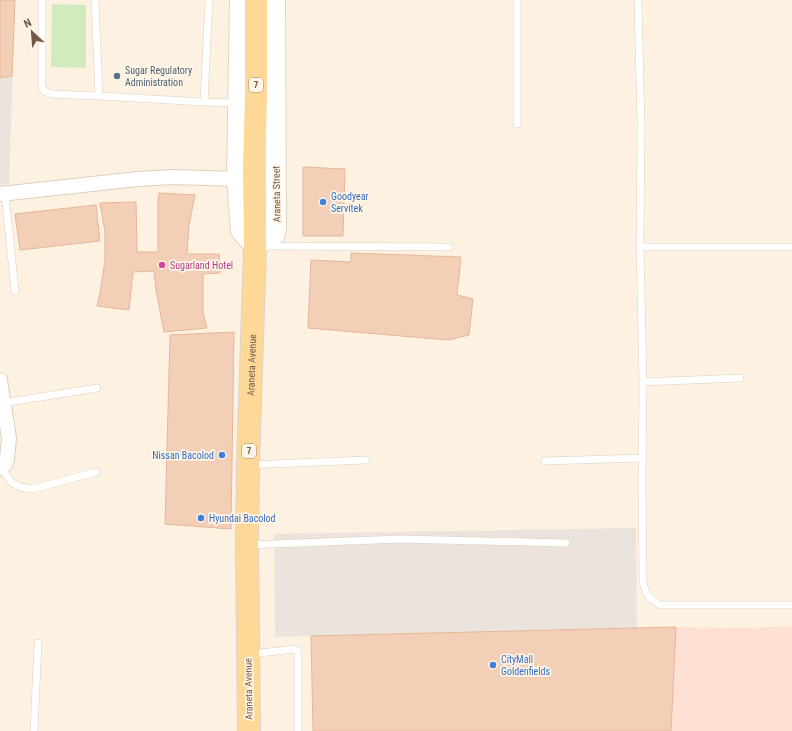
<svg xmlns="http://www.w3.org/2000/svg" width="792" height="731" font-family="'Roboto Condensed',sans-serif">
<style>
.commercial{fill:#fee1d4}
.industrial{fill:#ebe4dc}
.green{fill:#d1ebbf}
.building{fill:#f3cfb8;stroke:#e7b697}
.lines{fill:none;stroke-linecap:round;stroke-linejoin:round}
.lane-casing{stroke:#e1cebc;stroke-width:8}
.street-casing{stroke:#e1cebc;stroke-width:16}
.secondary-casing{stroke:#e9d1bc;stroke-width:22}
.primary-casing{stroke:#dbd3cf;stroke-width:24}
.lane{stroke:#fff;stroke-width:7}
.street{stroke:#fff;stroke-width:14}
.secondary{stroke:#fff;stroke-width:20}
.primary{stroke:#fed897;stroke-width:22}
.service-dot{fill:#5c6f8a;stroke:#fff6e8;stroke-width:1.5}
.shop-dot{fill:#3f7fe0;stroke:#fff6e8;stroke-width:1.5}
.hotel-dot{fill:#d1479c;stroke:#fff6e8;stroke-width:1.5}
.labels{text-anchor:middle;stroke-width:3.5;stroke-linejoin:round;paint-order:stroke}
.shield{fill:#fff6e8;stroke:#9e8777;stroke-width:1}
.shield-label{font-size:9px;font-weight:bold;fill:#755747}
.service-label{font-size:10px;fill:#4e5e75;stroke:#fff6e8;text-anchor:start}
.street-label{font-size:10px;fill:#755747;stroke:#fff6e8}
.shop-label{font-size:10px;fill:#366cbe;stroke:#fff6e8;text-anchor:start}
.hotel-label{font-size:10px;fill:#b23c85;stroke:#fff6e8;text-anchor:start}
</style>
<rect width="100%" height="100%" fill="#fdf2e1"/>
<path class="commercial" d="M792,626V731H313L676,627L743,628Z"/>
<path class="industrial" d="M0,0H15L9,184L0,185Z
M636,528L637,628L275,637L274,534Z"/>
<path class="green" d="M52,4L86,5V68L51,67Z"/>
<path class="building" d="M0,0H15L12,76L0,78Z
M303,167L345,169L343,236H303Z
M159,193L195,195L189,225L187,254H219L220,273L203,274V313L207,328L164,332L156,290L154,271L133,272L129,310L97,306L100,293L105,260V232L100,203L136,202L137,252H158V201Z
M96,205L100,241L20,250L15,214Z
M351,253L461,257L457,295L473,299L469,335L448,340L308,328L311,260L351,262Z
M234,332L231,529L165,524L170,335Z
M676,627L671,731H313L311,636Z"/>
<g class="lines">
<g class="lane-casing">
<path id="lane" d="M42,0V86L44,91L52,94L99,96L204,102
M95,0L99,96
M209,0L204,102L238,103
M517,0V124
M638,0L641,125L640,247L643,382L642,482L643,581C645,594 648,598 660,605H792
M5,194L15,291
M266,246L449,247
M640,247H792
M643,382L740,378
M3,403L97,388
M545,461L642,458
M250,465L366,460
M1,468L11,482L20,487L32,489L96,472
M250,545L400,539L566,543
M251,654L294,649L297,650L298,652V731
M34,731L38,643"/>
</g>
<g class="street-casing">
<path id="street" d="M0,194L138,179L173,177L237,179
M0,380L9,438L7,459L5,465L0,468"/>
</g>
<g class="secondary-casing">
<path id="secondary" d="M240,0L237,179L241,231L255,246L275,234L276,227L275,0"/>
</g>
<g class="primary-casing">
<g id="primary">
<path id="s1" d="M249,731L247,545L248,465L255,246L254,171L256,94V0"/>
</g>
</g>
<use href="#lane" class="lane"/>
<use href="#street" class="street"/>
<use href="#secondary" class="secondary"/>
<use href="#primary" class="primary"/>
</g>
<circle class="service-dot" cx="117" cy="76" r="4"/>
<g class="shop-dot">
<circle cx="323" cy="202" r="4"/>
<circle cx="222" cy="455" r="4"/>
<circle cx="201" cy="518" r="4"/>
<circle cx="493" cy="665" r="4"/>
</g>
<circle class="hotel-dot" cx="162" cy="265" r="4"/>
<g class="labels">
<g class="shield">
<rect x="249" y="78" width="14" height="14" rx="3"/>
<rect x="242" y="444" width="14" height="14" rx="3"/>
</g>
<g class="shield-label">
<text x="256" y="88">7</text>
<text x="249" y="454">7</text>
</g>
<g class="service-label">
<text x="125" y="74">Sugar Regulatory<tspan x="125" dy="12">Administration</tspan></text>
</g>
<g class="street-label">
<text transform="translate(276 194) rotate(-91)" y="4">Araneta Street</text>
<text dy="4" stroke="none"><textPath href="#s1" startOffset="366">Araneta Avenue</textPath></text>
<text transform="translate(248 689) rotate(-91)" y="4">Araneta Avenue</text>
</g>
<g class="shop-label">
<text x="331" y="200">Goodyear<tspan x="331" dy="12">Servitek</tspan></text>
<text x="214" y="459" text-anchor="end">Nissan Bacolod</text>
<text x="209" y="522">Hyundai Bacolod</text>
<text x="501" y="663">CityMall<tspan x="501" dy="12">Goldenfields</tspan></text>
</g>
<g class="hotel-label">
<text x="170" y="269">Sugarland Hotel</text>
</g>
</g>
<g transform="translate(32 32) rotate(334)" stroke="#fff6e8" stroke-width="3" paint-order="stroke">
<path d="M0-3L7 15L0 10L-7 15Z" fill="#755747"/>
<text y="-6" font-size="11" font-weight="bold" text-anchor="middle" fill="#755747">N</text>
</g>
</svg>
